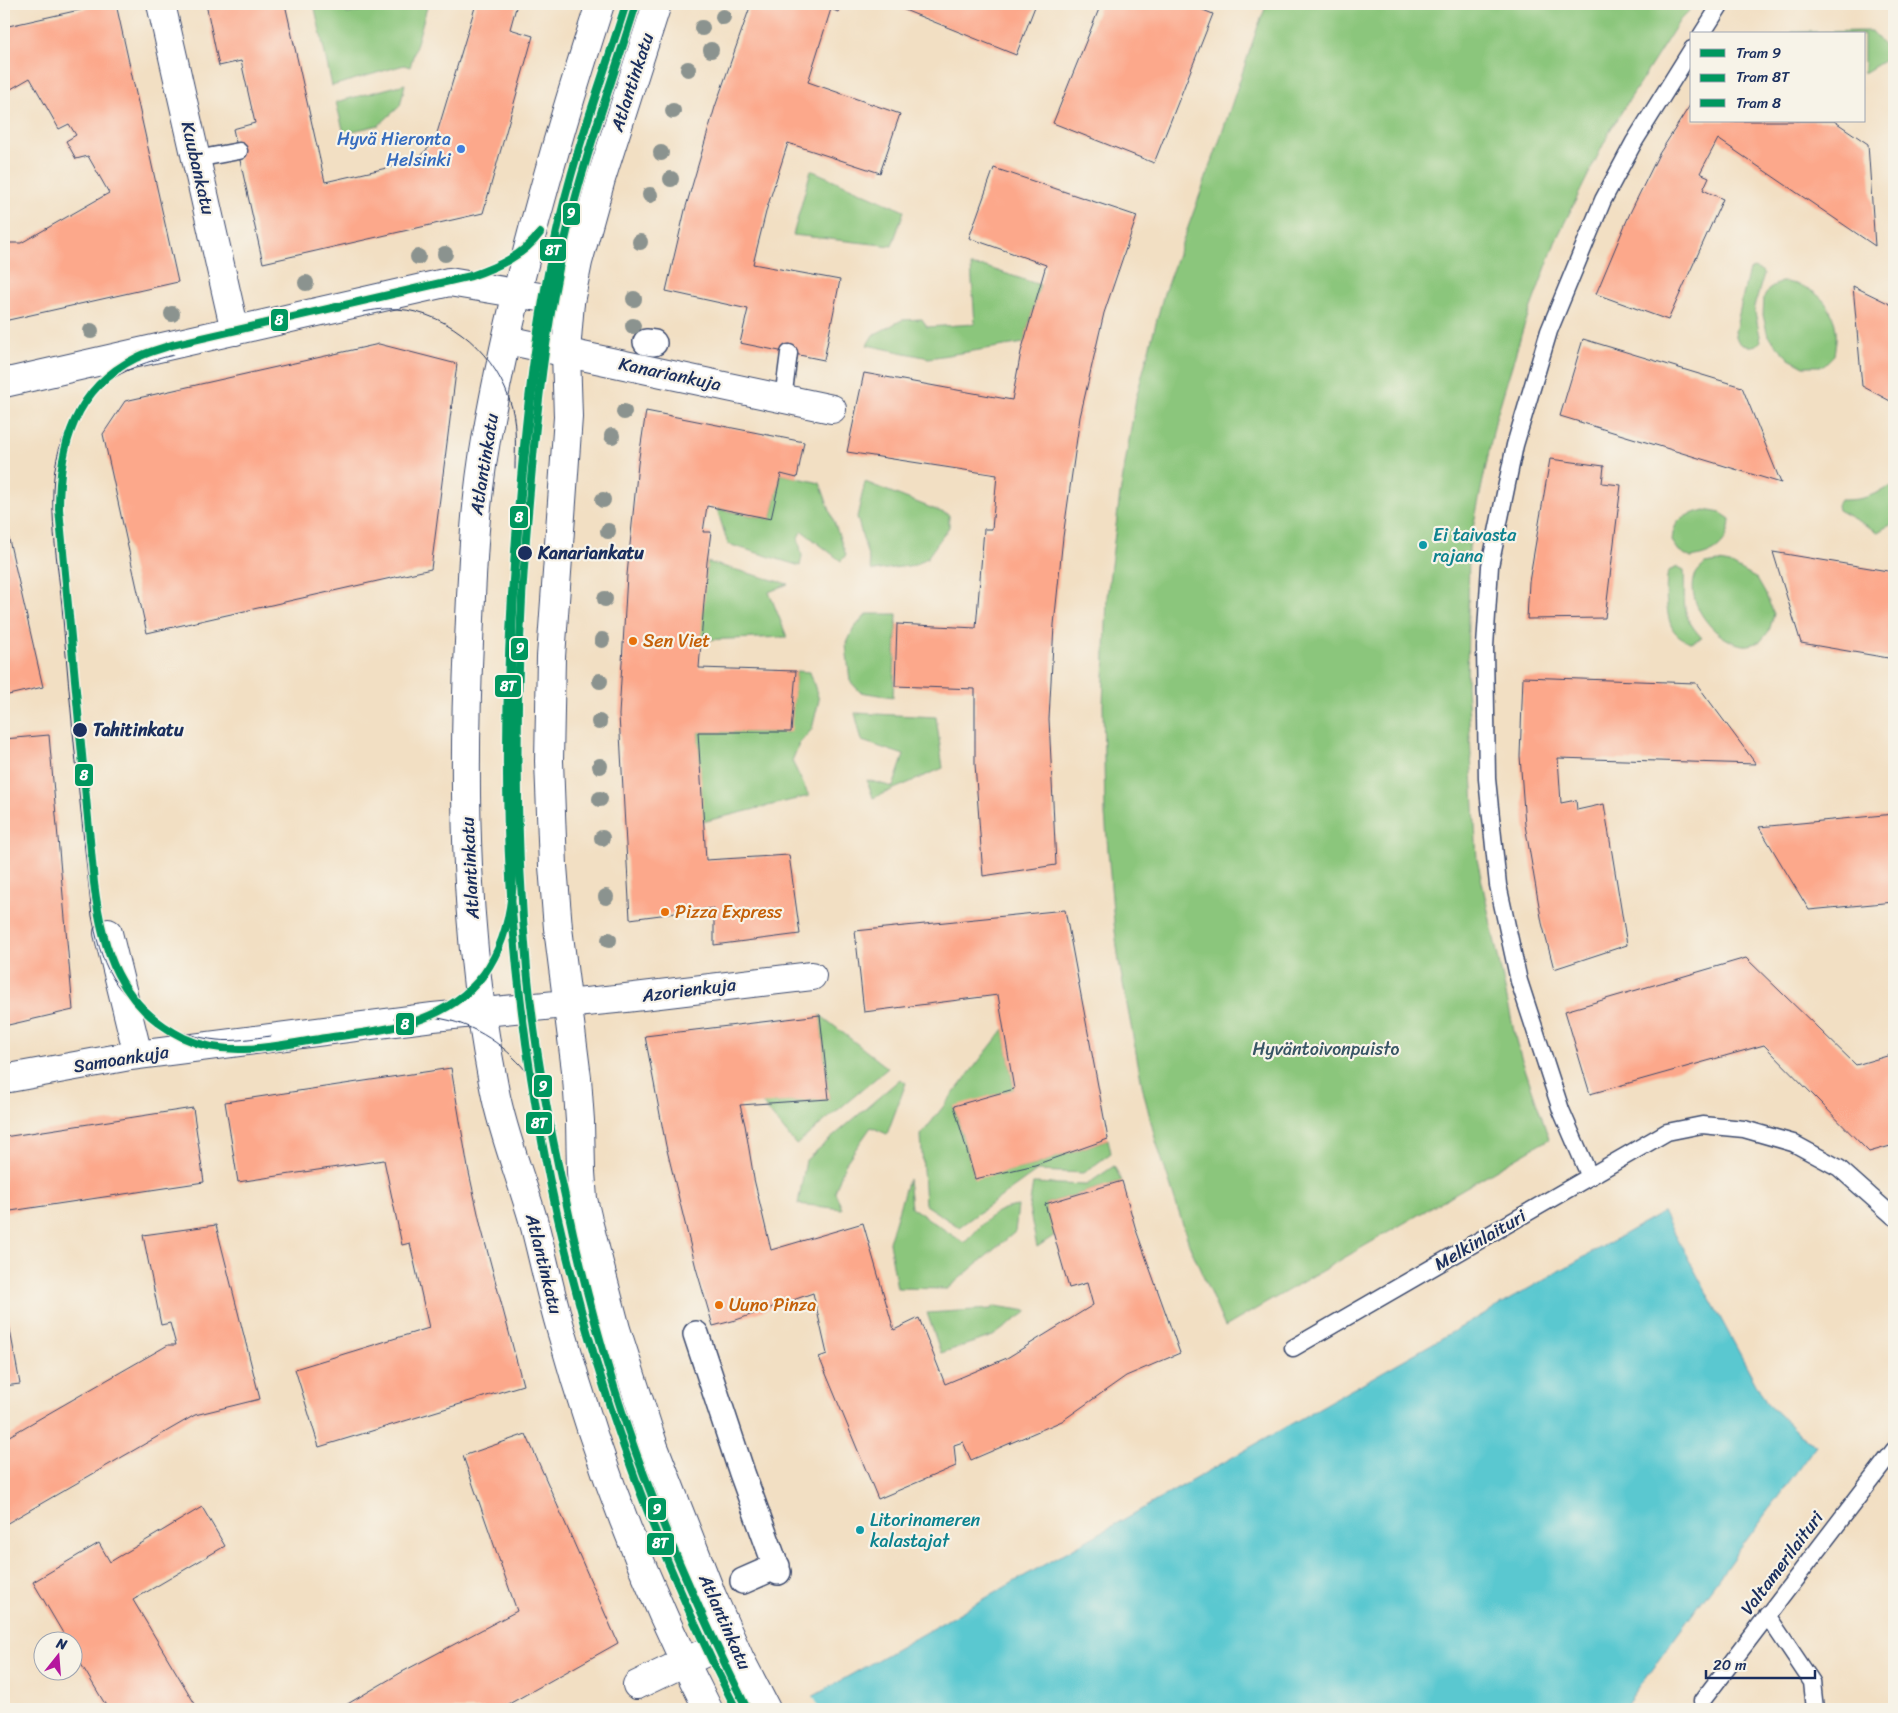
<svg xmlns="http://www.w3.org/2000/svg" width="1898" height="1713" font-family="Sriracha,sans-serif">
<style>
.green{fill:#8bc67b;stroke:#537a6c}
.water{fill:#5ac8d0;stroke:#3a7c97}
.pier{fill:#f2dfc3}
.building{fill:#fca88b}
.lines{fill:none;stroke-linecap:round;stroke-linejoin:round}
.service-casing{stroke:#3b496d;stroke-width:19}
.pedestrian-casing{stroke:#3b496d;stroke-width:28}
.minor-casing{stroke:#3b496d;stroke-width:30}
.tertiary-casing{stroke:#3b496d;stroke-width:30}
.service{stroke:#fff;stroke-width:16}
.pedestrian{stroke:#fff;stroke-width:25}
.minor{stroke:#fff;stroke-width:28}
.tertiary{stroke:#fff;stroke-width:28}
.tram{stroke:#1b2f5e;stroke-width:1}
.tram-1-casing{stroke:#f7f3e8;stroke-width:11}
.tram-2-casing{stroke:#f7f3e8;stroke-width:11}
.tram-3-casing{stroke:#f7f3e8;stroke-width:11}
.tram-1{stroke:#00985f;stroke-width:8}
.tram-2{stroke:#00985f;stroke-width:8}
.tram-3{stroke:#00985f;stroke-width:8}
.tree{fill:#8b938f}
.shop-dot{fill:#3f7fe0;stroke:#f7f3e8;stroke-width:2}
.culture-dot{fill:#0f9aa8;stroke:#f7f3e8;stroke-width:2}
.stop-dot{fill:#1b2f5e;stroke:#f7f3e8;stroke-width:2}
.food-dot{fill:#e8710a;stroke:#f7f3e8;stroke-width:2}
.labels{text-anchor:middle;stroke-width:4.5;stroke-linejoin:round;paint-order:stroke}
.street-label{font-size:18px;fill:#1b2f5e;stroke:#f7f3e8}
.shop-label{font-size:18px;fill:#366cbe;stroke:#f7f3e8;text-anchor:end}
.culture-label{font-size:18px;fill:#0d838f;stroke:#f7f3e8;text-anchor:start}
.stop-label{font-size:18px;font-weight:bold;fill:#1b2f5e;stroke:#f7f3e8;text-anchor:start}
.food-label{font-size:18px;fill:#c56008;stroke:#f7f3e8;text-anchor:start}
.park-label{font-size:18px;fill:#375565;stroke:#f7f3e8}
.line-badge{stroke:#f7f3e8;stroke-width:2}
.badge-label{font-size:14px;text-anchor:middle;font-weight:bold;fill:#fff}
</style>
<rect width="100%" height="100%" fill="#f7f3e8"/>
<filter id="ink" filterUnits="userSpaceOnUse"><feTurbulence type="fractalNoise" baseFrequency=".02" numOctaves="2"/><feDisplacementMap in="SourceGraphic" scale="10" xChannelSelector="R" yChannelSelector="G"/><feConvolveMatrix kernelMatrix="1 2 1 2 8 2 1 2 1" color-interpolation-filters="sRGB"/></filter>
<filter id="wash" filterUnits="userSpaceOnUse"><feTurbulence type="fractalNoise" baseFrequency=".0096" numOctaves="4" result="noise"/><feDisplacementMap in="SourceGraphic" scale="20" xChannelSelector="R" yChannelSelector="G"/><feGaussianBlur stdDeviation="1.12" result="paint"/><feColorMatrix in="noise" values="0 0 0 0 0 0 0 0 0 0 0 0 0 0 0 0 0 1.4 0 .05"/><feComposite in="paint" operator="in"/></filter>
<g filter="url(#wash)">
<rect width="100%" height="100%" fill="#f2dfc3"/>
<path class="green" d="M314,4H344L347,14L373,8L372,4H428L410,67L404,65L332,86Z
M1267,4H1696L1680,20L1612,127L1556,240L1523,329L1496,418L1469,547L1467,685L1477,859L1517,1045L1549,1139L1225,1327L1189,1244L1155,1138L1143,1090L1119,962L1114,923L1105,814L1103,705L1107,597L1120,494L1136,398L1164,293L1218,145L1258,26Z
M1872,31L1892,56L1864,73V34H1792V32Z
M405,84L400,106L379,125L344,133L336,102Z
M811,170L904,211L892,246L793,235Z
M971,266L986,267L1040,285L1024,343L929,358L867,345L873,335L902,320L922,319L927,327L975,324Z
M1753,268L1762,271L1764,274L1754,307L1761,341C1756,348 1743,348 1738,341C1736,338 1736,335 1735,332L1748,273Z
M1781,282C1810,283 1833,301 1836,331C1837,338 1835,347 1834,355L1823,366H1804L1789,358L1768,336L1763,315L1764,297L1771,287Z
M781,474L820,483L846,555L841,561L802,531L798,537L802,556L800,566L728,544L717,509L771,519Z
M865,482L949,515V527L927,558L915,565L872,571L857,517Z
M1890,487L1894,488V520L1891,524L1878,532L1838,510L1837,505L1840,500C1865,500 1869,496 1890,487Z
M1705,510L1721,513L1730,519C1729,545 1715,554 1691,558L1679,551L1672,541C1674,517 1684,516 1705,510Z
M707,562L788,584L769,592L787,637L700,640Z
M1719,562L1730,564L1757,579L1765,593L1774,614L1769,631L1760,642C1755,643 1749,646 1744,645C1716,642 1685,604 1695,576C1697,571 1702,567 1705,564Z
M1678,567L1684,570C1686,602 1678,612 1702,638L1691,642C1685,640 1679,637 1675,632C1665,621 1665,585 1668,571Z
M867,614H897L893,697L860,692L850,681L846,645L854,628Z
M796,671L810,672L819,700L812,729L799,744L792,761L809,796L702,822L698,732H790Z
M855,713L936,717L943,768L873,798L867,780L893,787L904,755L862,741Z
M820,1015L888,1068L796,1145L762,1103L829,1099Z
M1004,1029L1014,1089L954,1107L975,1178L1035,1165L1108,1139L1111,1153L1084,1173L1037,1171L959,1227L925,1205L921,1135Z
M900,1079L906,1083L887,1134L871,1127L845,1164L835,1192L842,1209L798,1204L806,1160Z
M1114,1166L1122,1181L1045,1204L1055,1235L1037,1247L1029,1208L1033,1183L1086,1185Z
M908,1179L911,1207L964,1243C983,1226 989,1209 1018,1206L1015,1232L947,1289L897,1288L889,1242Z
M995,1306L1028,1311L993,1336L941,1353L927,1313L991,1309Z"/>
<path class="water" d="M1663,1212L1766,1402L1799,1434L1816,1445L1623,1709H791Z"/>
<path class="pier" d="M812,1694L820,1709H788L790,1707Z"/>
<g id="blocks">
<path class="building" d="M106,4H116L178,282L4,321V243H21L109,193L88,156L76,159L66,141L76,135L69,124L59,129L30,78L4,93V27Z
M206,4H285L325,182L413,162L434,143L476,4H517L510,29L533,36L483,213L263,263L233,129L255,123L241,61L219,66Z
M751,4H841L838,12L831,9L808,82L900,114L880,173L788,143L767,208L753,264L840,280L824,360L740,343L748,309L666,291L685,210L715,107Z
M902,4H1036L1016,55L902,9Z
M1101,4H1188L1213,14L1154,163L1053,123Z
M1692,102V121H1834L1868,144L1875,246L1718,139L1700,173L1709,177L1703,190L1723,199L1668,320L1596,294L1630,213L1659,154Z
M994,168L1137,216L1104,313L1080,417L1063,537L1054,625L1049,719L1056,865L983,876L975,764V689L895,686L897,624L976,628L984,529H992L997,475L847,452L864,373L1012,400L1021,352L1046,265L969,238Z
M1853,286L1894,306V403L1862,386Z
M1583,339L1742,387L1781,483L1560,416Z
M379,344L457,364L431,569L147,633L103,434L125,401Z
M646,411L804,442L797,478L781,474L771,519L707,506L703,532H711L707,562L699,668L796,671L791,732H698L706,860L789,855L800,934L714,945V908L630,919L619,715L627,575L638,464Z
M1550,459L1604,466L1602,483L1621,485L1605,618L1527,619L1529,582Z
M4,518L43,687L4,696Z
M1773,552L1894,572V659L1801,643Z
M1523,677L1696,683L1756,764L1558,758L1561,803L1576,800L1577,810L1604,804L1627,945L1554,969L1542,923L1525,825L1520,756Z
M49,735L73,1010L4,1026V739Z
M1894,814V902L1809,910L1759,827Z
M1065,910L1108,1139L1035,1165L975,1179L954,1106L1014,1089L998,995L864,1012L855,931Z
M1746,958L1856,1065L1894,1054V1145L1869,1152L1764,1045L1590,1094L1565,1011Z
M820,1015L829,1099L740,1105L745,1125L754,1179L771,1250L863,1223L894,1330L919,1318L945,1384L1007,1358L1093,1305L1087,1283L1069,1288L1045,1204L1122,1181L1136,1230L1180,1353L1126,1376L1062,1421L971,1460L963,1442L954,1445L956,1466L878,1499L819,1357L827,1354L813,1293L736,1320L713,1326L696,1268L666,1146L645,1036Z
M451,1068L468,1168L481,1227L523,1385L319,1447L295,1369L429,1328L410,1243L402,1245L384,1160L238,1182L225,1102Z
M193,1108L204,1182L4,1212V1137Z
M216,1225L260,1399L195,1415L4,1525V1439L168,1345H176L170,1323L161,1325L143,1235Z
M4,1298L20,1384L4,1386Z
M526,1434L618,1643L500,1709H339L402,1672L517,1611L463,1456Z
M202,1507L225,1546L133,1600L198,1709H108L72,1649V1640H67L33,1582L99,1543L110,1562Z"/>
</g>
</g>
<g filter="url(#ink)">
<use href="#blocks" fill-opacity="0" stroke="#3b496d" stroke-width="1"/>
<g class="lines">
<g class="service-casing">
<path id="service" d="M1702,34L1721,4
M196,159L239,151
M783,399L789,353
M1590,1177L1561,1110L1519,981L1498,885L1487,779L1485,647L1490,566L1515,445L1549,331L1603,200L1634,142L1692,49
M1293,1348L1667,1132L1702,1125L1744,1129L1793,1143L1839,1168L1894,1217
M1767,1615L1812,1682L1815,1709
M1702,1701L1894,1450"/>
</g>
<g class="pedestrian-casing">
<path id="pedestrian" d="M646,342L654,343
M696,1334L742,1473L778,1572
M743,1581L777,1566"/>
</g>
<g class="minor-casing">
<path id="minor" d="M161,4L235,331
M507,340L832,409
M4,383L449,282L570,302
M108,933L138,1055
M4,1079L130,1056L433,1017L626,998L812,976
M637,1685L731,1640"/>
</g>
<g class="tertiary-casing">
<path id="tertiary" d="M600,4C554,147 512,292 486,440C474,508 472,574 469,642C462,792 465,945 495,1092C504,1138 523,1182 535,1227C544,1262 551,1296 561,1330C597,1459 647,1590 708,1709
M657,4L601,179L578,262L570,302L566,352L568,417L551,657L549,761L553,866L558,928L577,1078L580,1121L581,1172L583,1199L589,1225L616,1329L654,1447L712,1596L740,1659L766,1709"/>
</g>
<use href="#service" class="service"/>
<use href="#pedestrian" class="pedestrian"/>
<use href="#minor" class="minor"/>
<use href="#tertiary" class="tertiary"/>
<path class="tram" d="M363,312C374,310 386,308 397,309C452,313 498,356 512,408C517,428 515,449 515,469
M174,355C123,366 81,390 62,441C44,488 57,556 62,606C70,710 81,813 92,916C96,937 101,958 112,977C133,1013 177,1036 217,1040C235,1042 253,1038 271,1036
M394,1018C410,1016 427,1015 443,1019C480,1026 516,1053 535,1084C543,1097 546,1113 551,1127"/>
<g class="tram-1-casing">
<path id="tram-1" d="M636,4C612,82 583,160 565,240C543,338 534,438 526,538C515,681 514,825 527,969C534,1042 547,1115 563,1187C583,1284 609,1381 644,1475C674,1555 709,1632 747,1709"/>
</g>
<g class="tram-2-casing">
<path id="tram-2" d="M626,4C601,82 572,160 555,240C533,338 524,438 516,537C504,690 502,843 520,995C548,1243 623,1488 736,1709"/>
</g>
<g class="tram-3-casing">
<path id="tram-3" d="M540,233C523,256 497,267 471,276L172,345C160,349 147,352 136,358C75,388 59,446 59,509L94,883C102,950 119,1006 184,1038C228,1059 280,1045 326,1038C383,1030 446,1025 484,974C527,914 510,834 510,766C510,709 510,653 514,596C520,479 532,356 559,241"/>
</g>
<use href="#tram-1" class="tram-1"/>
<use href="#tram-2" class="tram-2"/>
<use href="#tram-3" class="tram-3"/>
</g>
<g class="tree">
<circle cx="723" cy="17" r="8"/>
<circle cx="702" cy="28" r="8"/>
<circle cx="711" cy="50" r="8"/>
<circle cx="688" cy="69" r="8"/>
<circle cx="673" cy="111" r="8"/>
<circle cx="661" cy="153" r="8"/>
<circle cx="671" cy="179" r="8"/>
<circle cx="650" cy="195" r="8"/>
<circle cx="640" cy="242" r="8"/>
<circle cx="445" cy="254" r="8"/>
<circle cx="418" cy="257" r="8"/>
<circle cx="306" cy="283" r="8"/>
<circle cx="634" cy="299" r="8"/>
<circle cx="172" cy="314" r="8"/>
<circle cx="633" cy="326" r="8"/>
<circle cx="91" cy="331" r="8"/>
<circle cx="624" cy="412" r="8"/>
<circle cx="612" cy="436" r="8"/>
<circle cx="603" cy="500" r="8"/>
<circle cx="608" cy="531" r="8"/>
<circle cx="605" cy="599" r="8"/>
<circle cx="602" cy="640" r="8"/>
<circle cx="600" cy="681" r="8"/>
<circle cx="599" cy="722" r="8"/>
<circle cx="600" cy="766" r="8"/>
<circle cx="600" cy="799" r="8"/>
<circle cx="602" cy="838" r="8"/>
<circle cx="606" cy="897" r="8"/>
<circle cx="609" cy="940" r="8"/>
</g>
</g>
<circle class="shop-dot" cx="461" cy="149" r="5"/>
<g class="culture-dot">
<circle cx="1423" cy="545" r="5"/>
<circle cx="860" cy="1530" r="5"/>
</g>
<g class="stop-dot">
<circle cx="525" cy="553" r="8"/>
<circle cx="80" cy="730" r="8"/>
</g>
<g class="food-dot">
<circle cx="633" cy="641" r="5"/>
<circle cx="665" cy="912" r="5"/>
<circle cx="719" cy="1305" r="5"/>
</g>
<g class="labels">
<g class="street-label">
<text transform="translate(632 82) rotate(-72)" y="6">Atlantinkatu</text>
<text transform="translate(198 168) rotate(77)" y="6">Kuubankatu</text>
<text transform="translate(670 374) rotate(12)" y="6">Kanariankuja</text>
<text transform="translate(484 464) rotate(-81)" y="6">Atlantinkatu</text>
<text transform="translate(470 868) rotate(-93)" y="6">Atlantinkatu</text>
<text transform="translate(689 990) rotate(-7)" y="6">Azorienkuja</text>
<text transform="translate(121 1059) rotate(-9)" y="6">Samoankuja</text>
<text transform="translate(1480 1240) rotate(-30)" y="6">Melkinlaituri</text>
<text transform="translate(544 1264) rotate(76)" y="6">Atlantinkatu</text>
<text transform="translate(1782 1563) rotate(-53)" y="6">Valtamerilaituri</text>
<text transform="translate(725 1622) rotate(66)" y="6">Atlantinkatu</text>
</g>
<g class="shop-label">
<text x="451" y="145">Hyvä Hieronta<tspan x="451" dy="21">Helsinki</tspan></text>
</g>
<g class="culture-label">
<text x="1433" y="541">Ei taivasta<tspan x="1433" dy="21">rajana</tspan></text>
<text x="870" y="1526">Litorinameren<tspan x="870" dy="21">kalastajat</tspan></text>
</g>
<g class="stop-label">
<text x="538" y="559">Kanariankatu</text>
<text x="93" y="736">Tahitinkatu</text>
</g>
<g class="food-label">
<text x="643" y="647">Sen Viet</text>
<text x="675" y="918">Pizza Express</text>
<text x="729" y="1311">Uuno Pinza</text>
</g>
<g class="park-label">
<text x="1326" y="1055">Hyväntoivonpuisto</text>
</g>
</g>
<g class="line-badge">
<rect x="562" y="202" width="19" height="24" rx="5" fill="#00985f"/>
<rect x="539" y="238" width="28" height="24" rx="5" fill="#00985f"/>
<rect x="270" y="308" width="19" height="24" rx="5" fill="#00985f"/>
<rect x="509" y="505" width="20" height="24" rx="5" fill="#00985f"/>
<rect x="510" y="637" width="19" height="24" rx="5" fill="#00985f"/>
<rect x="494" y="674" width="28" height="24" rx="5" fill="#00985f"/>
<rect x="74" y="763" width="20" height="24" rx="5" fill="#00985f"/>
<rect x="395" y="1012" width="20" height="24" rx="5" fill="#00985f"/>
<rect x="533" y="1074" width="20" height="24" rx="5" fill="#00985f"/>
<rect x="525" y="1111" width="28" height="24" rx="5" fill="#00985f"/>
<rect x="647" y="1497" width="20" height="24" rx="5" fill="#00985f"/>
<rect x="646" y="1532" width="29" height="24" rx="5" fill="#00985f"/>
</g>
<g class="badge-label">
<text x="571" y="218">9</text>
<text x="553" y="255">8T</text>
<text x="279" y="325">8</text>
<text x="519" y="522">8</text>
<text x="520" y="653">9</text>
<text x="508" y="691">8T</text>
<text x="84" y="780">8</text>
<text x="405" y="1029">8</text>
<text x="543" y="1091">9</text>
<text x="539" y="1128">8T</text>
<text x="657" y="1514">9</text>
<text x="660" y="1548">8T</text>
</g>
<rect width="1898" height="1713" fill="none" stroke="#f7f3e8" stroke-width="20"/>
<rect x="1690" y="32" width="175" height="90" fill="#f7f3e8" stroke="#9fa5b1"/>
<rect x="1700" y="49" width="25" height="8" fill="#00985f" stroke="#9fa5b1"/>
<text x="1736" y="58" font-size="15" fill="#1b2f5e">Tram 9</text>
<rect x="1700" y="74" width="25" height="8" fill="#00985f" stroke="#9fa5b1"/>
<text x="1736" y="82" font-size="15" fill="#1b2f5e">Tram 8T</text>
<rect x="1700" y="99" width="25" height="8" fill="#00985f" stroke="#9fa5b1"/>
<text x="1736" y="108" font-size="15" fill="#1b2f5e">Tram 8</text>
<g transform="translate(58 1656) rotate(17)"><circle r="24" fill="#f7f3e8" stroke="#9fa5b1"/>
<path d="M0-4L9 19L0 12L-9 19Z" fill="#b5179e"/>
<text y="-8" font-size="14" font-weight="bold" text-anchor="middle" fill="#1b2f5e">N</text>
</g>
<path d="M1706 1670v8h109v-8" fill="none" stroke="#1b2f5e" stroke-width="2.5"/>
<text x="1713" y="1670" font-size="15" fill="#1b2f5e" stroke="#f7f3e8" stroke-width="4" paint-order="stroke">20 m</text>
</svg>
